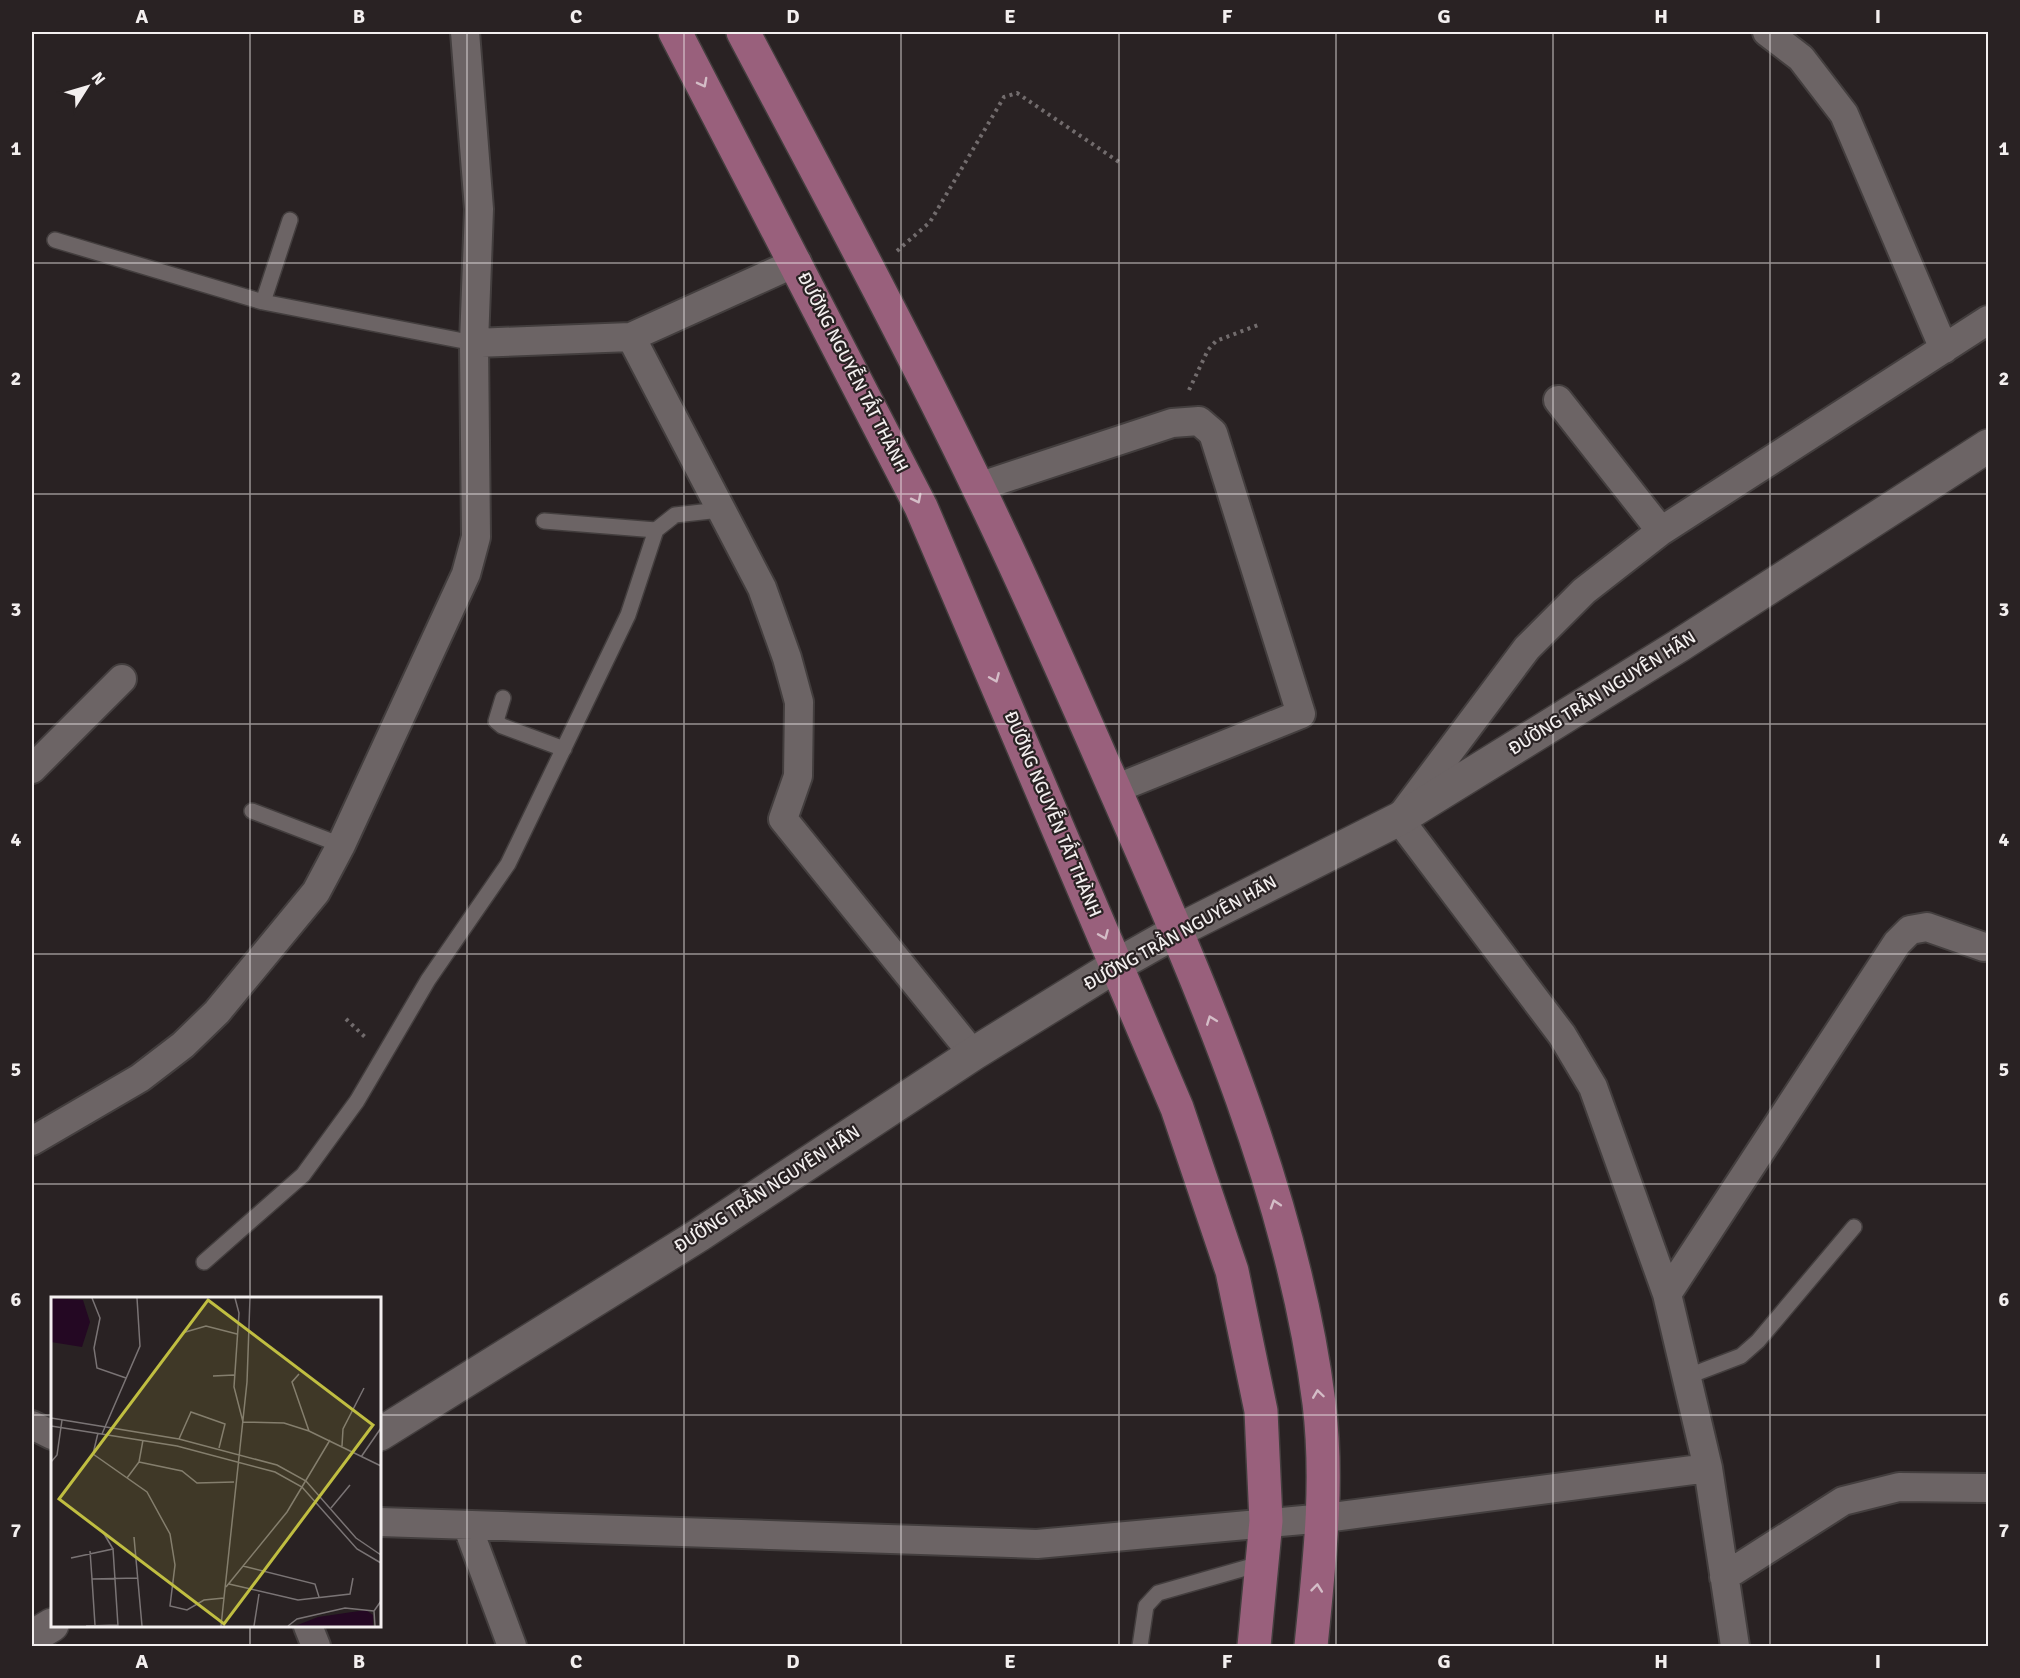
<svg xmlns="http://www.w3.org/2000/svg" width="2020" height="1678" font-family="Signika,sans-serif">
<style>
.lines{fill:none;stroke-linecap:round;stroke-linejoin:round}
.service-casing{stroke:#433e3e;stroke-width:18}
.minor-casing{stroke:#433e3e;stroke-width:32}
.tertiary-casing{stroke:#433e3e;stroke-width:36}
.primary-casing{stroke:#433e3e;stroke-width:36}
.path{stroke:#726c6d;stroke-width:4;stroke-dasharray:3 4.5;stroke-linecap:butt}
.service{stroke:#6c6465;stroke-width:15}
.minor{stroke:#6c6465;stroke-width:28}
.tertiary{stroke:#6c6465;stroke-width:33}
.primary{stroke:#99607c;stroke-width:33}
.oneway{stroke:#d4bdc7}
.grid{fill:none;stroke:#f3efef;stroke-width:1.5;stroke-opacity:0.55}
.labels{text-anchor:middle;stroke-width:4.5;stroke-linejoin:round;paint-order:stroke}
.street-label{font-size:18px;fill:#f3efef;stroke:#292223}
.inset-road{fill:none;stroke:#7a7475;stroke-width:1.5}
.view{fill:#c0be41;fill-opacity:0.15;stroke:#c0be41;stroke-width:3}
.inset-edge{fill:none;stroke:#f3efef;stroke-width:3}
.neatline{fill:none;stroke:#f3efef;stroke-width:2}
.grid-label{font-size:20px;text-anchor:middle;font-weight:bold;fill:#f3efef}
</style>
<rect width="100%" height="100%" fill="#292223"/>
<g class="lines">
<g class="service-casing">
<path id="service" d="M55,240L263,302L474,343
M263,302L290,220
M544,521L656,530
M503,698L496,721L502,726L564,749
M252,811L341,845
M204,1262L303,1175L357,1101L428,980L508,864L628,615L656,530L675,515L720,510
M1686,1377L1741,1356L1758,1341L1854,1227
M1140,1646L1146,1606L1158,1593L1263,1563"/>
</g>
<g class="minor-casing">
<path id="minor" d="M1767,32L1801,58L1844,114L1944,349
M631,337L762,588L787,658L799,702L798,776L783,819L973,1054
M474,343L631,337L797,262
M1558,400L1661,531
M978,487L1172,423L1199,421L1213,433L1301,714L1115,789
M32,769L122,679
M32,1141L140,1078L183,1045L217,1012L316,892L341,845L466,574L476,537L474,343L479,209L465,32
M1667,1294L1897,943L1910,930L1927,927L1984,947
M32,1425L52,1435
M380,1522L1037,1544L1325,1518L1708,1468
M467,1525L512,1646
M1724,1577L1843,1501L1899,1487L1988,1488
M308,1626L316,1646
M1735,1646L1708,1468L1667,1294L1593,1087L1562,1035L1399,819L1527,648L1584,591L1661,531L1988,320"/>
</g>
<g class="tertiary-casing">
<path id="tertiary" d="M380,1434L699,1235L973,1054L1117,965L1177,931L1399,819L1680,645L1988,446
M32,1637L52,1625"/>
</g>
<g class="primary-casing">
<path id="primary" d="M675,32L921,507L1177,1108L1232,1271L1261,1411L1266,1521L1254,1646
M743,32C823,183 905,335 979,489C1030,594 1076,701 1123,808C1205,995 1293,1198 1319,1403C1329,1485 1319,1565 1311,1646"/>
</g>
<path class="path" d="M897,251L930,222L1004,97L1017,93L1122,164
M1189,390L1208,350L1216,341L1258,325
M346,1019L366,1038"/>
<use href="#service" class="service"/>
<use href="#minor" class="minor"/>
<use href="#tertiary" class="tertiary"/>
<use href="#primary" class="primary"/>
</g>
<defs><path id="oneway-chevron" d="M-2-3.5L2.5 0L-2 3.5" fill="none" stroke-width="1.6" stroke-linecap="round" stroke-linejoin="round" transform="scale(1.5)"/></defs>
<g class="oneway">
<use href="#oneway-chevron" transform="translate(703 83) rotate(62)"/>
<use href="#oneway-chevron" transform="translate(917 499) rotate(63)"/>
<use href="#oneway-chevron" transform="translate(995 678) rotate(67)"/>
<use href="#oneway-chevron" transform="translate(1104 935) rotate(67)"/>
<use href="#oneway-chevron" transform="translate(1211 1020) rotate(-111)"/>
<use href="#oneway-chevron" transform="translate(1275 1204) rotate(-108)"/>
<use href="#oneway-chevron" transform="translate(1318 1394) rotate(-98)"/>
<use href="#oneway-chevron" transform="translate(1317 1588) rotate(-84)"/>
</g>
<path class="grid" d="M250,32V1298M467,32V1646M684,32V1646M901,32V1646M1119,32V1646M1336,32V1646M1553,32V1646M1770,32V1646M32,263H1988M32,494H1988M32,724H1988M32,954H1988M32,1184H1988M32,1415H52M380,1415H1988M250,1626V1646"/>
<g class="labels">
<g class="street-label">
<text transform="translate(853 372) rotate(63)" y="6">ĐƯỜNG NGUYỄN TẤT THÀNH</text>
<text transform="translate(1602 693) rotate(-32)" y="6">ĐƯỜNG TRẦN NGUYÊN HÃN</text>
<text transform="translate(1053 814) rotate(67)" y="6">ĐƯỜNG NGUYỄN TẤT THÀNH</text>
<text transform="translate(1180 933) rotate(-29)" y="6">ĐƯỜNG TRẦN NGUYÊN HÃN</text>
<text transform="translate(767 1189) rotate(-33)" y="6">ĐƯỜNG TRẦN NGUYÊN HÃN</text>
</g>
</g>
<g transform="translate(51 1297)">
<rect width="330" height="330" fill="#292223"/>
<path d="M0,1L32,3L39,25L31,50L0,45ZM315,313L322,318V329H244L267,320Z" fill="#240823"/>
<path class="inset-road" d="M41,1L49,21L43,51L46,71L75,81M184,1L188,16L183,90L192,125L233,126L258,134L330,169M131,36L155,29L186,37M248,77L241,85L258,134M162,79L183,78M0,121L128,142L226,168L255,184L305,241L330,258M0,129L126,149L224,175L251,190L306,252L330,266M47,136L42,157L96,195L119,237L124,268L119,309L136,313L153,303L173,301M51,137L89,49L86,1M128,142L140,115L174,127L168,151M291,149L292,132L313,91M310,160L330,131M0,165L6,158L11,123M88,165L131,174L146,186L183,185M76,181L88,165L92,143M280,211L299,188M52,235L62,252M83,240L91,329M39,254L41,282M20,261L62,252L67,329M192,269L264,287L268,300M178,287L247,303L299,297L302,281M175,290L236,215L279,143M44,328L41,282L87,281M35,329L67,328M170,329L196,85L199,1M203,329L208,297M237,329L246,322L294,311L323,314M324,329L323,314L330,304"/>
<path class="view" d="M157,3L322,128L173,327L8,202Z"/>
<rect width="330" height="330" class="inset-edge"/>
</g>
<rect width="2020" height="1678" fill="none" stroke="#292223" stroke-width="66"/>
<g transform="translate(87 87) rotate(53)" stroke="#292223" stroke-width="4.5" paint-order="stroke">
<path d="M0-4.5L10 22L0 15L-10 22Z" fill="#f3efef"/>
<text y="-9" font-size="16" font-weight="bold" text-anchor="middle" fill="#f3efef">N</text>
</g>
<rect x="33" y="33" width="1954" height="1612" class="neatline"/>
<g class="grid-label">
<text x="142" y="23">A</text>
<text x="359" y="23">B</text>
<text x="576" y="23">C</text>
<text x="793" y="23">D</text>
<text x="1010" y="23">E</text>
<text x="1227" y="23">F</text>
<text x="1444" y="23">G</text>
<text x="1661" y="23">H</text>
<text x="1878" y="23">I</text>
<text x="16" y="155">1</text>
<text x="2004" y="155">1</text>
<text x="16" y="385">2</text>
<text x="2004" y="385">2</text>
<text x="16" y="616">3</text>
<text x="2004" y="616">3</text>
<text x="16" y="846">4</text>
<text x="2004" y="846">4</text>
<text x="16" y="1076">5</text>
<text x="2004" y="1076">5</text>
<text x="16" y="1306">6</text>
<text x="2004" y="1306">6</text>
<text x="16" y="1537">7</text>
<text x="2004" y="1537">7</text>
<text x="142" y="1668">A</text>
<text x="359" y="1668">B</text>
<text x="576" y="1668">C</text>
<text x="793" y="1668">D</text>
<text x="1010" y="1668">E</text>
<text x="1227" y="1668">F</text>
<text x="1444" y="1668">G</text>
<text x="1661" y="1668">H</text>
<text x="1878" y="1668">I</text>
</g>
</svg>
